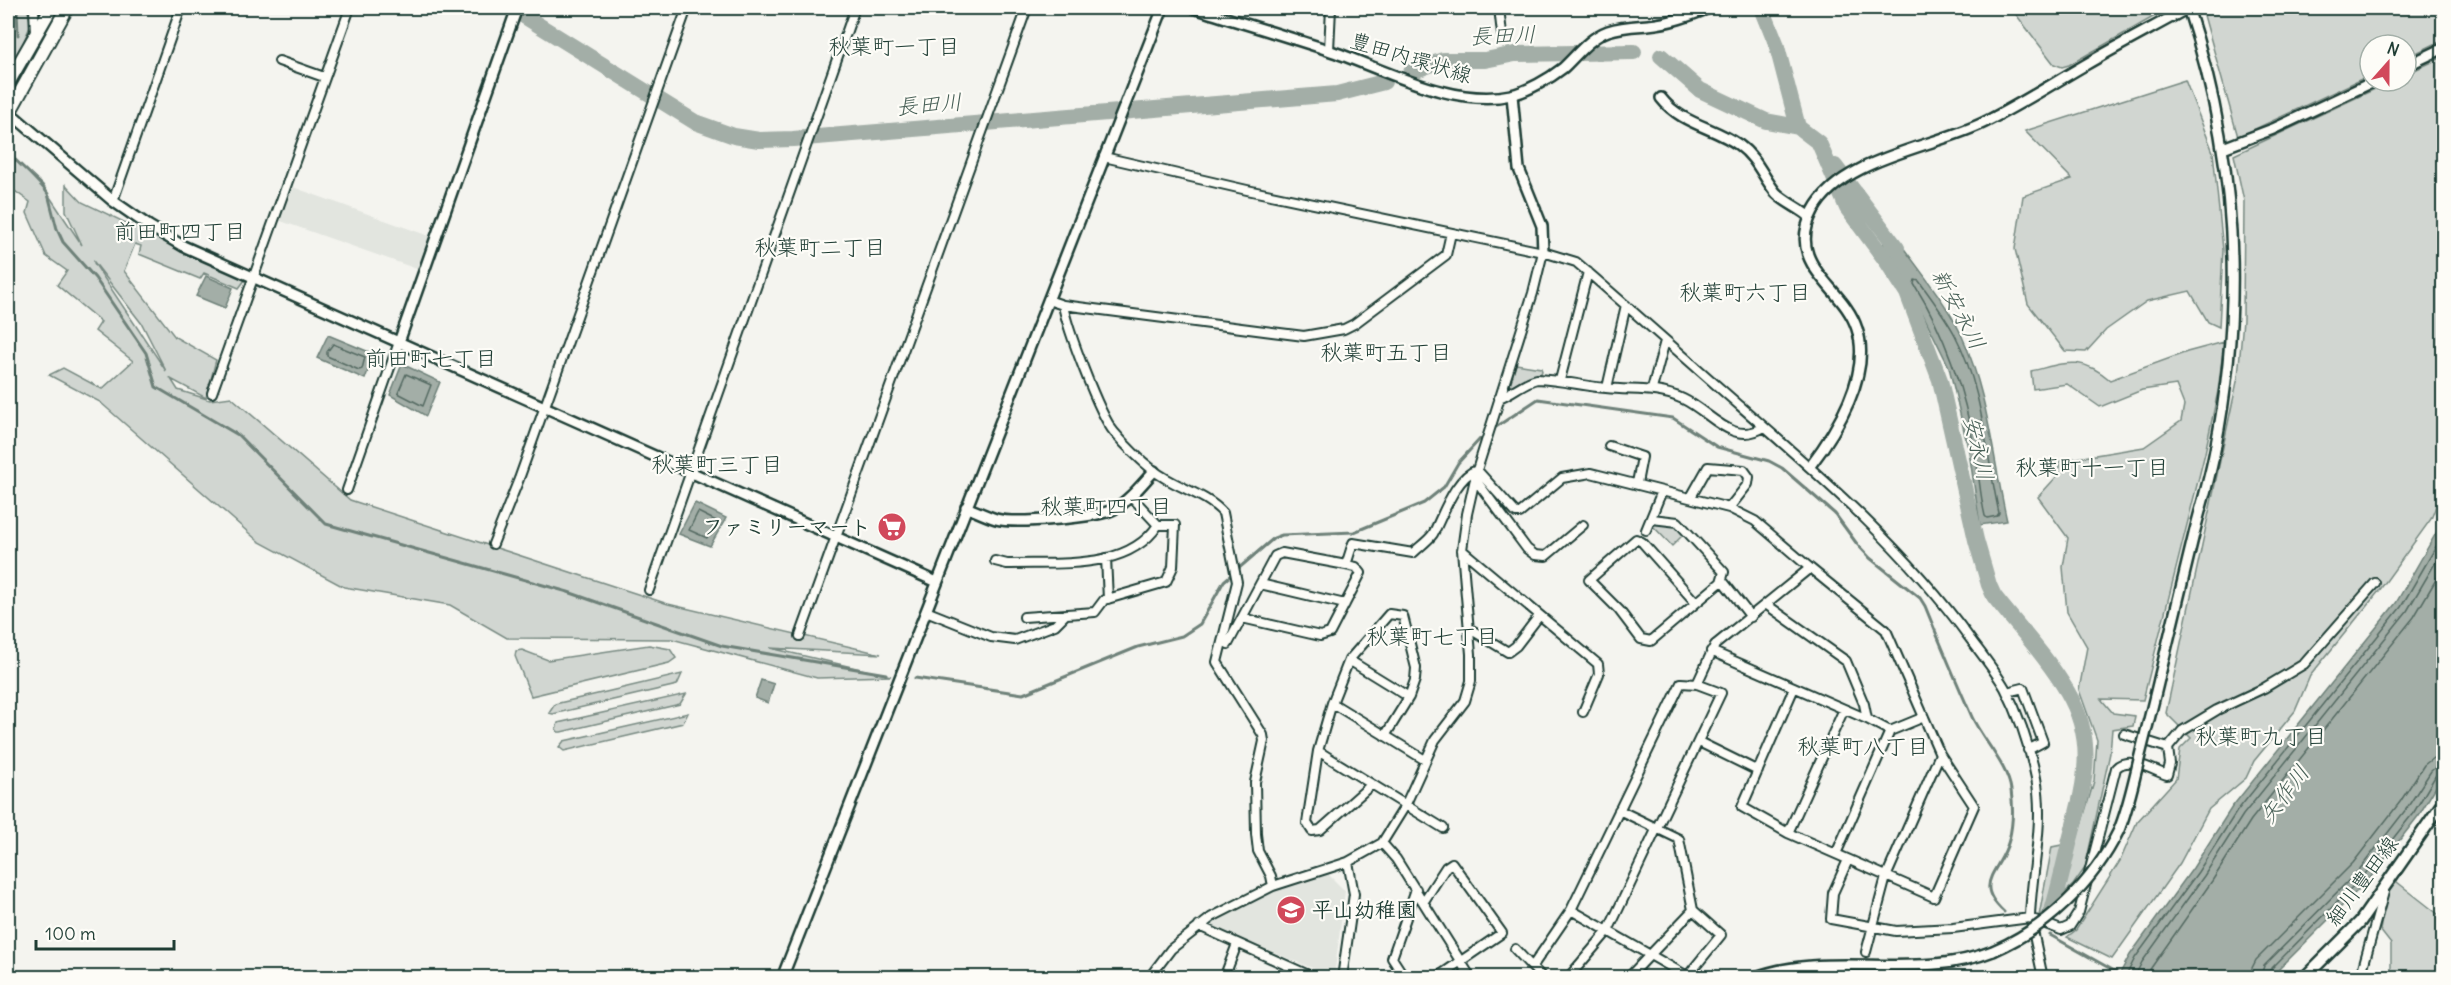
<svg xmlns="http://www.w3.org/2000/svg" width="2451" height="985" font-family="Delius,'Klee One',sans-serif">
<style>
.built{fill:#e2e5df}
.green{fill:#d1d6d1;stroke:#788a82;stroke-width:1.5;fill-rule:evenodd}
.water{fill:#a3aea7;stroke:#6e8179;stroke-width:1.5}
.lines{fill:none;stroke-linecap:round;stroke-linejoin:round}
.shore{stroke:#546a62;stroke-width:1.5}
.stream{stroke:#6e8179;stroke-width:3}
.river{stroke:#a3aea7;stroke-width:16}
.minor-casing{stroke:#1f3d34;stroke-width:12}
.tertiary-casing{stroke:#1f3d34;stroke-width:14}
.secondary-casing{stroke:#1f3d34;stroke-width:15}
.trunk-casing{stroke:#1f3d34;stroke-width:16}
.minor{stroke:#fdfcf7;stroke-width:8}
.tertiary{stroke:#fdfcf7;stroke-width:9}
.secondary{stroke:#fdfcf7;stroke-width:10}
.trunk{stroke:#fdfcf7;stroke-width:12}
.tertiary-bridge-casing{stroke:#1f3d34;stroke-width:14;stroke-linecap:butt}
.tertiary-bridge{stroke:#fdfcf7;stroke-width:9}
.labels{text-anchor:middle;stroke-width:4.5;stroke-linejoin:round;paint-order:stroke}
.street-label{font-size:21px;fill:#1f3d34;stroke:#fdfcf7}
.poi-label{font-size:21px;font-weight:bold;fill:#1f3d34;stroke:#fdfcf7;text-anchor:end}
.water-label{font-size:22px;font-style:italic;fill:#475f56;stroke:#fdfcf7}
.neighbourhood-label{font-size:22px;fill:#1f3d34;stroke:#fdfcf7}
</style>
<rect width="100%" height="100%" fill="#f4f4ef"/>
<filter id="ink" filterUnits="userSpaceOnUse"><feTurbulence type="fractalNoise" baseFrequency=".0167" numOctaves="2"/><feDisplacementMap in="SourceGraphic" scale="12" xChannelSelector="R" yChannelSelector="G"/><feConvolveMatrix kernelMatrix="1 2 1 2 8 2 1 2 1" color-interpolation-filters="sRGB"/></filter>
<g filter="url(#ink)">
<path class="built" d="M290,186L429,236L417,269L278,220Z
M1327,873L1345,891L1334,977L1214,928L1212,923L1272,891Z"/>
<path class="green" d="M8,8H27L31,24L14,65L12,48L8,56Z
M2011,8H2169L2069,65L2062,67L2054,64Z
M2202,8H2443V40L2406,58V45H2370V75L2238,137Z
M2443,57L2444,486L2431,519L2379,591L2310,676L2295,711L2254,761L2246,778L2209,809L2180,863L2112,959L2067,937L2076,930L2120,861L2137,822L2176,779L2180,749L2191,738L2166,713L2238,377L2243,320L2244,201L2234,155L2392,81H2406V74Z
M2185,80L2213,152L2223,250L2219,327L2208,322L2190,291L2147,301L2106,330L2086,352L2065,351L2028,304L2015,249L2023,196L2072,179L2025,131Z
M8,151L48,194L82,245L66,211V185L82,202L245,280L239,288L204,273L200,279L139,254L141,246L135,244L124,271L175,337L216,360L206,398L171,379L178,390L210,400L231,397L350,500L668,604L881,654L770,648L891,676L817,678L672,639L507,638L450,605L344,587L258,541L100,402L49,375L63,368L102,389L133,361L95,331L101,322L57,285L67,271L46,256L27,213L30,202L8,186ZM94,262L142,324L166,371L94,263Z
M2224,342L2218,391L2205,453L2143,700L2101,699L2113,713L2135,716L2133,726L2112,729L2110,753L2085,868L2073,885L2039,916L2052,847L2076,842L2094,781L2097,740L2079,690L2087,647L2067,612L2063,567L2068,538L2038,497L2059,474V461L2144,447L2181,421L2184,405L2176,385L2142,390L2100,407L2067,384L2033,389L2031,371C2066,363 2080,355 2110,380L2187,352Z
M1516,364L1541,368L1542,371L1540,375L1530,376L1516,386L1510,385Z
M1657,523L1678,526L1684,534L1672,546L1653,526Z
M649,645L670,649L676,658L669,663L531,696L515,656L516,651L522,650L548,660Z
M682,674L677,685L553,714L549,713L555,704Z
M686,694L680,704L561,732H558L556,729L558,723Z
M688,713L683,723L564,751L559,747L564,741Z
M2397,882L2443,918V977H2391V944L2380,930L2387,893Z"/>
<path class="water" d="M1886,224C1909,257 1944,298 1961,334C1988,392 1993,459 2007,521L1980,525L1969,452L1949,367L1914,296L1883,249Z
M206,276L233,288L225,308L196,296Z
M328,335L374,354L365,379L317,358Z
M402,364L440,382L426,416L390,395Z
M695,503L726,518L710,546L679,534Z
M2443,521V775L2419,815L2370,878L2271,977H2118L2130,955L2193,868L2232,807L2396,603Z
M761,680L774,684L768,703L755,698Z"/>
<g class="lines">
<path class="shore" d="M1915,280L1919,281C1931,298 1945,316 1955,335C1983,388 1986,455 1999,513L1997,516L1987,518L1985,516C1980,495 1979,473 1975,452C1965,392 1946,335 1914,284Z
M333,344L365,357L362,369L359,370L327,356V352Z
M406,374L431,385L423,406L398,393Z
M698,512L716,521L707,538L689,530Z
M2125,978L2135,958L2198,872L2237,811L2401,607L2444,533
M2134,978L2142,962L2204,876L2243,815L2407,611L2444,548
M2144,978L2212,881L2251,820L2414,617L2444,566
M2251,978L2252,968L2256,960L2353,863L2400,802L2424,765L2433,758L2444,756
M2260,978L2264,966L2359,870L2407,808L2431,771L2437,766L2444,765
M2267,978L2269,971L2365,874L2414,812L2436,775L2444,773"/>
<path class="stream" d="M17,8L18,35
M8,153L42,185L48,194L57,229L63,242L95,278L146,353L156,387L238,435L326,524L568,592L722,646L886,674
M1496,427L1538,399L1673,418L1717,447L1769,461L1782,468L1835,514L1857,544L1870,558L1920,598L1925,606C1940,643 1956,681 1972,717C1982,739 2008,766 2011,790C2013,805 2013,825 2009,840C2001,872 1971,882 2004,912
M915,678L1023,694L1138,647L1182,636L1200,624L1224,581L1274,538L1282,535L1354,532L1424,503L1444,487L1458,463L1480,439
M2050,935L2127,978"/>
<path class="river" d="M511,8L695,122L734,136L759,140L793,139L1337,94L1384,82
M1762,8L1776,43L1798,127L1819,143L1847,208L1887,262L1907,293L1940,380L1976,540L1989,585L1994,596C2018,627 2047,657 2067,691C2098,743 2084,786 2070,840C2064,864 2059,888 2052,911
M1661,56L1700,90L1766,121L1798,127
M1411,72L1443,60H1485L1515,54L1634,52
M1835,166L1897,248"/>
<g class="minor-casing">
<path id="minor" d="M34,8L35,33
M1499,8L1502,34
M1329,50L1331,8
M279,61L324,77
M1104,157L1247,190L1543,252L1576,262C1631,309 1685,358 1739,405C1823,478 1906,550 1971,640C1983,656 1995,671 2005,688C2019,715 2030,749 2036,778C2045,825 2031,872 2030,918L1953,928L1896,931L1831,919L1833,893L1848,860
M113,201L181,8
M1048,300L1063,305L1272,332L1304,336L1344,329L1354,324L1446,255L1451,233
M1063,305C1067,328 1099,414 1114,432C1125,445 1139,459 1153,470C1174,487 1205,493 1223,513L1237,582L1217,662L1263,735L1264,741L1255,782L1256,834L1258,851L1271,876L1273,886
M1560,380L1588,272
M1607,388L1626,305
M1652,389L1665,341
M212,393L350,8
M1499,398C1513,393 1523,382 1537,379C1561,380 1583,386 1606,388C1635,391 1656,387 1683,399C1711,412 1732,447 1764,427
M1609,446L1642,457L1637,483
M1477,470L1516,513H1520L1562,478L1591,473L1729,508L1755,521L1810,568
M1475,479L1527,549L1535,555L1546,556L1583,525
M347,490L399,342
M1691,497L1708,467L1744,470L1749,477L1748,484L1729,508
M1652,519L1678,522L1724,572L1721,582L1651,641L1641,639L1619,610L1589,580L1636,539L1642,542L1696,603
M1646,530L1662,491
M493,544L519,479L687,8
M1462,550L1598,664L1599,674L1583,712
M1106,558L1108,599
M995,561L1007,564C1056,562 1127,572 1158,525
M1722,580L1751,617
M1260,584L1345,604
M649,590L855,8
M1767,605L1846,661L1864,704L1867,719
M926,611L991,637L1015,640L1055,625L1066,614
M1024,617L1095,612L1104,600L1166,582L1173,567L1175,525H1158L1131,496
M1242,618L1320,636L1330,633L1361,573L1356,567L1346,565L1353,543L1413,553C1419,547 1428,541 1433,534C1443,515 1456,476 1477,470
M1470,629L1508,652L1516,646L1539,616
M800,636L1027,8
M1228,644L1275,556L1282,553L1346,565
M1711,651L1867,719L1890,731
M1349,660L1409,697
M1697,684L1715,645L1810,568L1886,630L1940,754L1974,806L1934,897L1788,833L1742,807L1794,688
M2007,692L2023,688L2043,742L2028,750
M1332,703L1349,660L1389,614L1403,616L1416,668L1415,680L1409,697L1385,736
M1699,742L1758,771
M2168,748L2182,731L2217,710L2264,688L2304,664L2375,583
M1318,751L1307,823L1312,831L1320,830L1371,785
M1425,760L1332,703L1318,751L1443,828
M1619,810L1679,839L1693,910L1721,935L1686,978
M1788,833L1844,709
M1382,843L1396,859L1471,978
M1836,854L1890,731L1924,717
M1424,901L1446,867L1452,863L1502,933L1436,978
M1571,910L1687,976
M2030,918L2061,930L2070,926L2079,912L2116,768C2129,755 2152,770 2167,775L2170,764L2168,748L2124,734
M1199,926L1315,978
M2032,926L2043,978
M1515,949L1532,967
M1866,952L1886,877L1940,754
M1149,978L1171,949L1212,917L1273,886L1348,862L1382,843L1405,806L1435,740L1465,701L1471,681V654L1462,550L1467,514L1477,470L1533,293L1543,252
M1224,978L1237,944
M1342,978L1354,894L1348,862
M1405,978L1392,958L1416,889
M1543,978L1532,967L1571,910L1681,683L1697,684L1721,693L1608,931L1568,978
M1628,978L1693,910
M2360,978L2384,892"/>
</g>
<g class="tertiary-casing">
<path id="tertiary" d="M1194,8C1238,22 1283,35 1328,50C1382,68 1452,108 1511,95C1528,91 1549,79 1563,68C1577,55 1589,38 1608,31C1622,26 1634,26 1648,25C1670,23 1689,16 1709,8
M2406,66L2444,48
M1512,95L1519,169L1542,226L1543,252
M1661,98C1681,124 1714,127 1739,145C1757,158 1763,177 1776,193C1786,203 1800,208 1810,217
M8,111L113,201L149,226L183,246L937,582
M2223,148L2273,129L2375,81
M399,342L517,8
M1810,466C1836,432 1872,374 1857,329C1844,286 1784,266 1813,211C1841,157 1938,147 1987,121C2021,104 2052,84 2085,65C2119,45 2154,27 2188,8C2236,153 2245,300 2215,450C2210,478 2201,506 2194,534C2182,582 2171,631 2159,679
M966,507C976,511 986,516 996,519C1014,524 1099,518 1114,509C1130,500 1142,484 1154,471
M782,978L1163,8
M1753,978C1830,949 1916,982 1993,951"/>
</g>
<g class="secondary-casing">
<path id="secondary" d="M2304,978L2360,922L2444,801"/>
</g>
<g class="trunk-casing">
<path id="trunk" d="M8,83L51,8
M8,115L67,8"/>
</g>
<use href="#minor" class="minor"/>
<use href="#tertiary" class="tertiary"/>
<use href="#secondary" class="secondary"/>
<use href="#trunk" class="trunk"/>
<g class="tertiary-bridge-casing">
<path id="tertiary-bridge" d="M1993,951C2047,928 2093,883 2119,830C2127,811 2132,788 2137,768C2144,738 2152,709 2159,679"/>
</g>
<use href="#tertiary-bridge" class="tertiary-bridge"/>
</g>
</g>
<defs>
<g id="supermarket-disc" transform="scale(1.5)"><circle r="9.5" fill="#d1495b" stroke="#fdfcf7"/><path d="M-6-5.5h2.5l.6 2H6L4.5 2H-2.5L-4.4-4H-6ZM-1.5 3.2a1.3 1.3 0 1 0 .1 0ZM3 3.2a1.3 1.3 0 1 0 .1 0Z" fill="#fff"/></g>
<g id="school-disc" transform="scale(1.5)"><circle r="9.5" fill="#d1495b" stroke="#fdfcf7"/><path d="M0-5L7-2L0 1L-7-2ZM-4 1L0 2.5L4 1V4Q0 6-4 4Z" fill="#fff"/></g>
</defs>
<g fill-rule="evenodd">
<use href="#supermarket-disc" x="892" y="527"/>
<use href="#school-disc" x="1291" y="910"/>
</g>
<g class="labels">
<g class="street-label">
<text transform="translate(1411 58) rotate(17)" y="7">豊田内環状線</text>
<text transform="translate(2362 881) rotate(-53)" y="7">細川豊田線</text>
</g>
<g class="poi-label">
<text x="871" y="534">ファミリーマート</text>
<text x="1312" y="917" text-anchor="start">平山幼稚園</text>
</g>
<g class="water-label">
<text transform="translate(1503 35) rotate(-2)" y="8">長田川</text>
<text transform="translate(929 104) rotate(-5)" y="8">長田川</text>
<text transform="translate(1959 309) rotate(62)" y="8">新安永川</text>
<text transform="translate(1979 448) rotate(77)" y="8">安永川</text>
<text transform="translate(2284 794) rotate(-53)" y="8">矢作川</text>
</g>
<g class="neighbourhood-label">
<text x="894" y="54">秋葉町一丁目</text>
<text x="180" y="239">前田町四丁目</text>
<text x="820" y="255">秋葉町二丁目</text>
<text x="1745" y="300">秋葉町六丁目</text>
<text x="1386" y="360">秋葉町五丁目</text>
<text x="431" y="366">前田町七丁目</text>
<text x="717" y="472">秋葉町三丁目</text>
<text x="2092" y="475">秋葉町十一丁目</text>
<text x="1106" y="514">秋葉町四丁目</text>
<text x="1432" y="644">秋葉町七丁目</text>
<text x="2261" y="744">秋葉町九丁目</text>
<text x="1863" y="754">秋葉町八丁目</text>
</g>
</g>
<rect width="2451" height="985" fill="none" stroke="#fdfcf7" stroke-width="30"/>
<rect x="15" y="15" width="2421" height="955" fill="none" stroke="#1f3d34" stroke-width="2" filter="url(#ink)"/>
<g transform="translate(2388 63) rotate(21)"><circle r="28" fill="#fdfcf7" stroke="#a4b0a9" stroke-width="1.5"/>
<path d="M0-4.5L10 22L0 15L-10 22Z" fill="#d1495b"/>
<text y="-9" font-size="16" font-weight="bold" text-anchor="middle" fill="#1f3d34">N</text>
</g>
<path d="M36 940v9h138v-9" fill="none" stroke="#1f3d34" stroke-width="3"/>
<text x="45" y="940" font-size="18" fill="#1f3d34" stroke="#fdfcf7" stroke-width="4.5" paint-order="stroke">100 m</text>
</svg>
